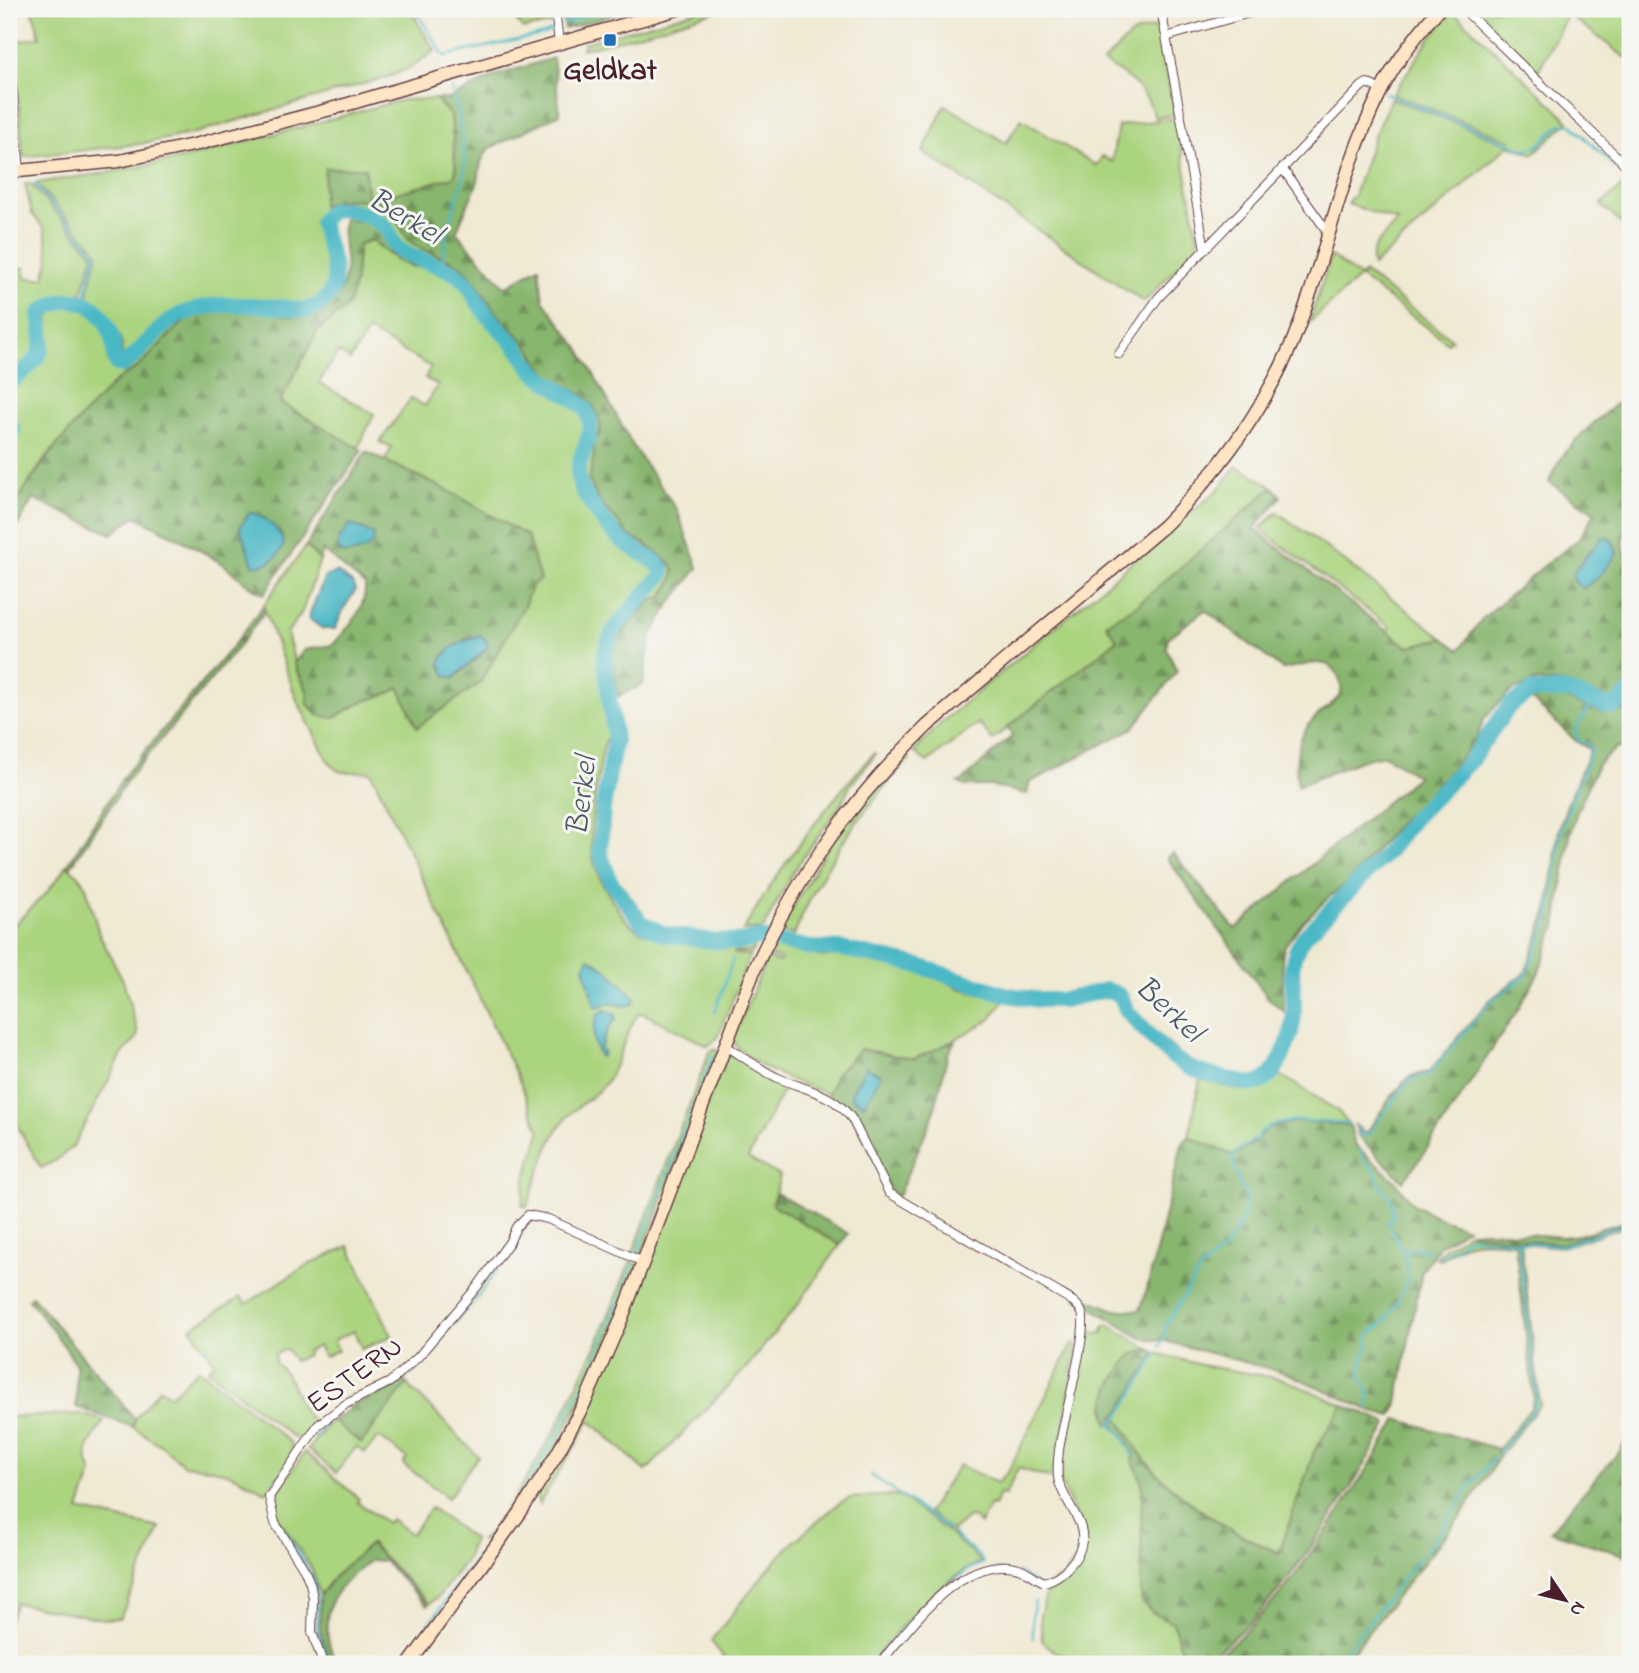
<svg xmlns="http://www.w3.org/2000/svg" width="1639" height="1673" font-family="'Indie Flower',sans-serif">
<style>
.green{fill:#abd47f;stroke:#7a7a55;stroke-width:2}
.forest{fill:url(#forest-firs);stroke:#696a4c;stroke-width:2;fill-rule:evenodd}
.water{fill:#4bb8c6;stroke:#4a6c78;stroke-width:2}
.lines{fill:none;stroke-linecap:round;stroke-linejoin:round}
.stream{stroke:#4bb8c6;stroke-width:2.5}
.river{stroke:#4bb8c6;stroke-width:16}
.street-casing{stroke:#633d44;stroke-width:10}
.secondary-casing{stroke:#633d44;stroke-width:15}
.street{stroke:#fff;stroke-width:8}
.secondary{stroke:#fee5c5;stroke-width:12}
.poi-dot{fill:#1f6fb2;stroke:#f6f6f2;stroke-width:2.5}
.labels{text-anchor:middle;stroke-width:6;stroke-linejoin:round;paint-order:stroke}
.poi-label{font-size:30px;font-weight:bold;fill:#4a1f2b;stroke:#f6f6f2}
.street-label{font-size:30px;fill:#4a1f2b;stroke:#f6f6f2}
.water-label{font-size:32px;font-style:italic;fill:#4a5561;stroke:#f6f6f2}
</style>
<defs>
<pattern id="forest-firs" width="22" height="20" patternUnits="userSpaceOnUse" patternTransform="scale(1.75)"><rect width="22" height="20" fill="#88b66e"/><path d="M5 1l3.5 6h-7zM16 11l3.5 6h-7z" fill="#71935b"/></pattern>
</defs>
<rect width="100%" height="100%" fill="#f6f6f2"/>
<filter id="ink" filterUnits="userSpaceOnUse"><feTurbulence type="fractalNoise" baseFrequency=".0143" numOctaves="2"/><feDisplacementMap in="SourceGraphic" scale="14" xChannelSelector="R" yChannelSelector="G"/><feConvolveMatrix kernelMatrix="1 2 1 2 8 2 1 2 1" color-interpolation-filters="sRGB"/></filter>
<filter id="wash" filterUnits="userSpaceOnUse"><feTurbulence type="fractalNoise" baseFrequency=".00686" numOctaves="4" result="noise"/><feDisplacementMap in="SourceGraphic" scale="28" xChannelSelector="R" yChannelSelector="G"/><feGaussianBlur stdDeviation="1.57" result="paint"/><feColorMatrix in="noise" values="0 0 0 0 0 0 0 0 0 0 0 0 0 0 0 0 0 1.4 0 .05"/><feComposite in="paint" operator="in"/></filter>
<g filter="url(#wash)">
<rect width="100%" height="100%" fill="#f0e9d3"/>
<path class="green" d="M32,9H410L435,51L411,67L394,75L191,134L139,144L23,157L14,42L40,37Z
M514,9H551L552,24L523,29L516,20Z
M704,9H723C676,22 630,39 582,49L584,43Z
M1473,9H1630V57L1626,58L1568,14L1538,71Z
M1453,11L1569,121L1533,154L1509,145L1373,266C1366,248 1388,233 1398,221L1348,204L1350,198H1353L1374,136L1391,98L1509,144L1510,140L1393,94L1432,35Z
M1158,26L1175,114L1155,118C1147,89 1127,76 1103,62L1132,34Z
M436,99L451,116L456,173L453,177L380,198L367,195L365,168H325L337,200L355,198L371,202L396,219L409,241L439,256V261C427,257 416,255 404,247C396,242 396,232 390,225C379,212 346,200 330,206C323,209 320,215 316,222C327,247 340,279 318,301L307,304C264,304 211,291 172,315C162,320 150,330 142,338C135,345 132,353 123,357C121,352 123,346 121,340C115,322 102,309 87,298L98,253L36,183L106,173L185,158L402,100Z
M945,105L1006,143L1021,119L1097,166L1102,156L1112,162L1118,126L1176,118L1199,245L1144,302L923,152Z
M1628,181L1630,183V231L1601,205Z
M25,184H31L94,255L81,295C51,298 36,295 38,331C38,337 40,342 39,348L25,365L9,378V267L25,268L26,278H44L49,260L46,236L44,228L32,214Z
M372,240L398,261L411,267H433L459,280L477,308L516,351L530,371L545,386L582,409C591,430 580,447 577,468C572,493 602,530 622,545C634,554 648,558 658,570V574C629,605 596,630 601,676C603,693 608,711 608,729C608,735 605,743 603,749C600,767 596,784 594,802C589,849 589,868 617,907C622,915 629,925 638,930C652,939 724,950 741,947C746,946 751,943 756,943L752,952H734V954L750,955L718,1037L708,1046L643,1013L638,1014C624,1035 620,1061 606,1082C596,1097 578,1104 566,1118C546,1142 538,1178 527,1207L522,1205L526,1177L540,1132L519,1080L371,772H341L334,768L327,759L297,700L263,606L306,546L320,560L302,612L287,633L297,672L307,690L308,704L333,718L362,702L392,692L399,687L418,727L431,716L525,604L531,585L540,580L447,490L385,461L392,447L380,442L411,398L425,406L438,385L425,378L431,367L368,331L350,360L338,352L319,383L374,414L358,448L280,402L318,330L333,320L359,244Z
M1331,256L1360,277L1365,273L1452,339L1448,343L1360,277L1309,323Z
M448,260C456,263 465,268 471,275C477,281 480,291 485,298C500,319 531,337 538,362C555,374 578,386 592,402C601,413 605,432 593,440L594,455L589,480L600,503L619,523L625,534L664,557L670,562L674,570L672,581L661,598L646,606L630,624L615,646L612,656L619,696L613,699C611,685 607,670 608,656C609,627 646,597 665,577V567L657,558L627,541L617,532L586,492L582,473L593,425L587,405L549,381L535,367L522,348L483,304L471,283L463,275L447,267Z
M67,305C72,306 79,306 84,307C95,311 105,327 107,338C111,352 100,365 119,371L132,365L172,325L197,312L169,335L140,366L118,379L45,458L9,514V454C26,433 11,428 9,409C8,403 9,396 9,390C19,378 38,370 45,356C53,340 42,323 55,308Z
M1237,466L1273,487L1140,603L1107,624L1117,640L992,740L979,723L927,762L914,752L941,723L1217,491Z
M1277,512L1331,551L1443,638L1408,647L1387,631L1390,627L1260,529Z
M874,753L876,754L850,786L841,804L791,875L763,929L743,931C779,867 825,807 874,753Z
M902,757L910,758C860,813 822,865 794,935L779,931L831,841Z
M67,866L80,877L86,887L99,934L123,980L138,1033L136,1039L123,1053L73,1146L57,1160L41,1168L9,1111V930L48,891Z
M772,946L823,957L845,954L923,972L939,977L958,988L1005,999L991,1019L929,1054L914,1059L860,1049L828,1094C805,1085 740,1064 733,1039L767,958L779,962L781,959L768,955Z
M714,1049L718,1051L641,1255H632L709,1053Z
M727,1055H735L779,1083L786,1085L748,1158L780,1176L772,1204L840,1245L796,1307L745,1369L646,1471L589,1420L577,1443L539,1504L536,1496L555,1466Z
M1279,1074L1338,1111L1350,1126L1298,1121L1259,1135L1258,1140L1235,1154H1230L1189,1137L1200,1079C1233,1088 1253,1102 1279,1074Z
M1630,1221V1225L1562,1247L1521,1243L1540,1404L1500,1456L1496,1452L1531,1408L1534,1399L1515,1243C1484,1241 1465,1236 1441,1260L1436,1258L1445,1248L1468,1233L1561,1244Z
M349,1246L392,1336L362,1349L354,1331L334,1340L338,1350L324,1357L318,1346L306,1352L307,1355L294,1361L287,1349L275,1354V1363C296,1378 295,1407 315,1423L306,1437L294,1438L208,1370L215,1363L191,1328L241,1297L246,1304L306,1266Z
M631,1260L638,1265C615,1321 592,1378 564,1432C544,1472 517,1509 492,1545L481,1540L491,1533L517,1494L559,1423L596,1346Z
M1104,1325H1108L1151,1350L1138,1352L1128,1361L1107,1396L1105,1410L1108,1424L1119,1412L1156,1353L1205,1366L1283,1379L1343,1405L1314,1452L1280,1553C1230,1532 1181,1502 1145,1460C1135,1447 1127,1432 1118,1419L1114,1428L1123,1435L1135,1456L1132,1458L1142,1483L1141,1601L1153,1613L1173,1622L1185,1664H1086L1054,1651L1042,1641L1040,1615L1047,1592L1052,1583L1064,1577L1083,1548L1085,1537L1060,1480L1062,1449L1085,1329L1098,1334L1103,1333Z
M1072,1344L1077,1346L1055,1479L1018,1468L1005,1495L1000,1493L994,1506L990,1505L980,1524L975,1518L968,1517L952,1531L928,1512L959,1465L997,1483L1008,1472Z
M199,1369L291,1443L293,1453L290,1459L266,1492L233,1475L210,1468L184,1465L162,1446L133,1427V1421L160,1388L170,1396Z
M407,1384L478,1456L448,1498L403,1464L407,1458L379,1437L365,1453L356,1447L336,1473L308,1449L332,1420L361,1442Z
M81,1414L104,1421C92,1438 81,1452 92,1472L79,1510L160,1528L120,1618L104,1619L16,1603L9,1620V1417Z
M305,1452L359,1499L357,1502L387,1523L391,1519L411,1534L431,1508L473,1539L466,1559L439,1596L429,1604L371,1544L336,1575L320,1595L312,1569L279,1519L275,1507L277,1493Z
M898,1495L946,1530L981,1562C935,1583 902,1625 871,1664H729L711,1641L760,1579L788,1547L839,1503L850,1498Z"/>
<path class="forest" d="M584,9H634L565,29L562,16Z
M553,58L560,114L488,149L481,162L478,181L456,232L505,287L539,267L543,300L581,351L634,448L677,510L698,568L670,604L651,636L643,684L619,696C616,683 611,666 612,653C613,640 644,608 655,598H661L672,581L674,570L670,563L646,544L625,534L619,523L600,503L589,480L594,455L593,440C601,435 601,432 600,423C594,387 554,390 538,361C528,342 512,330 497,314C483,297 476,276 458,264C443,255 422,253 410,241C404,235 401,225 395,219C377,196 347,196 322,206L325,168H365L367,195L380,198L453,177L456,173L451,116L436,99H449L495,76Z
M352,206L360,208L384,233L392,249L418,266C400,267 386,251 372,240L359,244L354,286L348,306L318,330L280,402L362,450L264,594C248,587 238,575 224,565C196,546 165,531 135,516L112,534L33,499L9,541C9,533 7,521 9,514C11,507 19,498 23,492C49,451 81,416 115,382C122,375 134,372 141,364C155,351 183,317 200,312C212,309 246,308 259,310C288,315 301,325 329,303C366,275 326,229 352,206Z
M1630,392V523C1621,535 1622,550 1630,562V668C1628,684 1625,695 1610,701L1568,684L1537,681L1511,691L1494,708L1484,719L1477,737L1449,772L1431,790L1426,798L1405,816L1348,883L1330,896L1301,924L1284,947L1282,959L1284,1011L1269,999L1167,858L1173,853L1235,929L1418,776L1384,755L1362,760L1298,786C1294,760 1296,735 1316,717C1324,709 1335,703 1341,694C1342,685 1341,679 1336,672C1326,654 1298,668 1282,669L1205,610L1168,638L1166,648L1177,671L1133,728L1029,783L1027,794L992,786H965L957,782H961L1013,735L1007,728L1117,640L1106,624L1140,603L1273,487L1281,497L1254,529L1408,647L1443,638L1459,650L1483,618L1545,565L1579,539L1595,513L1549,482C1562,444 1601,418 1630,392ZM1607,537L1613,542L1617,554L1601,574L1584,588L1574,571L1584,561L1587,553Z
M366,452L447,490L527,536L540,580L531,586L525,604L480,683L417,727L399,687L392,692L362,702L333,718L318,715L308,704L307,690L294,663L304,650L333,645C347,628 367,609 365,585L323,551L320,560L306,546ZM467,638L483,653L454,678L458,645Z
M263,606L265,611L239,646L128,779L70,868L67,866L124,776L237,641Z
M1556,695C1577,701 1611,724 1630,706V737L1621,749L1617,747L1598,764L1576,814L1569,841L1556,926L1538,974L1519,1008L1420,1159L1403,1181L1358,1136L1355,1125L1365,1133L1367,1132L1388,1101L1405,1081L1411,1076L1429,1072L1490,1000L1525,973L1548,910L1559,830L1568,802L1590,750L1576,741L1531,699Z
M956,1040L948,1053L934,1113L898,1196L891,1192L854,1118L828,1094L836,1074L860,1049L914,1059Z
M1298,1121L1350,1126L1355,1145L1394,1180L1413,1204L1439,1218L1467,1228L1440,1245L1422,1271L1396,1408L1392,1416L1369,1410L1289,1374L1165,1341L1141,1338L1076,1298L1081,1296L1115,1310H1140L1147,1289L1182,1144L1189,1137L1230,1154H1235L1254,1143L1265,1129Z
M776,1193L842,1230L848,1234L840,1245L772,1204Z
M1630,1220L1604,1231L1561,1244L1468,1233L1479,1230L1563,1237L1579,1235Z
M32,1296L135,1419L133,1427L76,1407V1365L67,1350L29,1299Z
M1151,1350L1156,1353L1119,1412L1108,1424C1106,1415 1104,1405 1107,1396C1111,1383 1126,1355 1140,1351C1144,1350 1147,1351 1151,1350Z
M404,1381L407,1384L361,1443L332,1420L349,1410L348,1407L389,1390Z
M1343,1405L1384,1421L1387,1425L1355,1481L1307,1553L1281,1587L1255,1618L1203,1664H1185L1173,1622L1153,1613L1141,1601L1142,1483L1132,1457L1135,1456L1123,1435L1112,1424L1118,1419C1127,1432 1135,1447 1145,1460C1180,1502 1229,1532 1279,1553L1314,1452Z
M1397,1419L1498,1449L1496,1452L1500,1456L1461,1516L1343,1664H1245L1222,1652C1272,1612 1308,1559 1343,1506C1362,1478 1382,1449 1397,1419Z
M1630,1434V1557L1550,1531L1619,1452Z
M370,1544L429,1604L427,1606L384,1561L371,1560C330,1591 315,1614 336,1664H331L320,1630V1595L336,1575Z"/>
<path class="water" d="M250,512C265,516 280,529 284,544C279,557 268,567 253,565L240,527Z
M350,524L374,535C375,551 357,553 344,554L338,549V541Z
M1607,537L1613,542L1617,554L1601,574L1584,588L1580,587L1573,580L1574,571L1602,538Z
M337,572L353,584L355,591L344,608L335,629H323L308,618L325,577Z
M481,635L488,643V647L454,678L445,675L440,663C445,648 466,639 481,635Z
M589,958L605,968L634,996L635,998L633,1004L625,1006L612,1003L595,1007L584,967Z
M605,1010L616,1015V1020C608,1026 604,1039 600,1049L604,1052L601,1057C591,1046 592,1026 599,1013Z
M866,1067L881,1075L866,1102L863,1104L852,1098L851,1093Z"/>
<g class="lines">
<path class="stream" d="M415,9L444,56L545,34L552,30
M564,24L606,9
M1385,93L1524,149L1536,147L1561,124L1572,125L1629,180
M34,184L96,254L83,302
M441,268L448,227L463,179L465,166L459,114L452,89
M736,951L740,942
M715,1012L733,959
M1357,1128L1363,1137L1369,1133L1407,1083C1414,1076 1422,1078 1430,1073L1491,1001L1526,976L1545,929L1550,911L1561,830L1581,775L1592,750L1590,746L1578,740L1575,730L1593,701
M1361,1151L1363,1158L1375,1171L1379,1183L1391,1199L1393,1214L1388,1224L1401,1249L1405,1252L1407,1271
M543,1221L626,1260
M1405,1252L1416,1248L1431,1253
M636,1256L713,1055
M1440,1257L1470,1237L1562,1246L1630,1223
M1160,1346L1165,1338V1326L1200,1270L1226,1247L1243,1218L1246,1194L1240,1185L1232,1157L1234,1153L1257,1138L1259,1133L1272,1125L1297,1120L1349,1124
M389,1388L411,1374L478,1296L517,1242L528,1222L533,1220
M1368,1408L1369,1392L1361,1377L1360,1369L1368,1346V1335C1373,1330 1377,1328 1382,1324C1391,1316 1406,1287 1408,1277
M314,1438L325,1424
M1498,1453L1531,1413L1537,1397L1518,1241
M1133,1456L1122,1435L1110,1424L1120,1415L1157,1354
M871,1475L947,1528
M524,1491L561,1428L589,1373L633,1265
M279,1522L314,1580L317,1598V1630L329,1664
M991,1572L1001,1570
M1018,1572L1036,1585L1037,1589
M944,1588L969,1569L983,1563L981,1558L952,1533
M1033,1638L1032,1614L1035,1601
M400,1664L519,1499
M873,1664L912,1619
M1335,1664L1441,1531L1469,1488L1494,1458"/>
<path class="river" d="M9,384C41,355 46,359 40,313C71,288 101,302 112,337C115,346 112,357 117,364L123,365C141,353 152,334 170,321C204,296 267,306 307,310C353,293 329,255 321,222C324,218 327,213 332,211C346,205 376,217 386,228C392,234 392,245 400,250C419,263 445,264 463,279C471,286 474,297 480,306C489,320 504,332 515,345C522,354 527,363 534,371C547,384 578,399 585,409C601,433 573,457 579,481C584,498 609,530 622,541C635,551 650,556 662,568V575L614,629L604,655L615,740L603,808L600,853L611,882L642,923L664,934L711,941L741,942L759,938L811,948L842,949L916,965L1008,995L1040,1000H1064L1106,990C1110,991 1117,993 1120,996C1124,1000 1124,1006 1127,1011C1143,1029 1161,1049 1181,1063C1194,1072 1212,1075 1227,1079C1256,1088 1268,1086 1282,1057C1289,1042 1294,1026 1294,1010C1295,979 1285,967 1303,938L1386,854L1412,820L1470,761L1510,705L1532,691H1567L1607,706H1615L1630,693
M9,422L13,430L9,445"/>
</g>
</g>
<g filter="url(#ink)">
<g class="lines">
<g class="street-casing">
<path id="street" d="M555,9L559,43
M1161,9L1205,249
M1463,9L1630,169
M1166,37L1263,9
M9,55L20,171
M1282,168L1329,234
M1119,354L1158,298L1362,86L1367,83L1381,90
M725,1045C742,1056 758,1068 776,1077C804,1090 833,1092 852,1119L889,1193L1059,1293C1068,1298 1078,1303 1082,1313C1089,1330 1062,1424 1059,1450C1058,1459 1056,1473 1059,1482C1064,1501 1085,1521 1082,1541C1080,1559 1061,1578 1044,1582C1035,1578 1026,1569 1015,1567C959,1556 911,1627 879,1664
M323,1664L312,1632L313,1598L310,1583L304,1569L275,1523L269,1497L318,1425L346,1404L390,1382L418,1357L477,1287L510,1241L516,1227L528,1215L548,1219L643,1262"/>
</g>
<g class="secondary-casing">
<path id="secondary" d="M9,172L119,161L198,144L331,109L678,9
M409,1664L520,1513L557,1454L585,1402L621,1320L755,968C800,872 851,800 927,726L1164,526C1217,473 1262,413 1292,343C1326,261 1340,171 1381,91C1396,61 1417,34 1439,9"/>
</g>
<use href="#street" class="street"/>
<use href="#secondary" class="secondary"/>
</g>
</g>
<rect class="poi-dot" x="603" y="33" width="14" height="14" rx="3.5"/>
<g class="labels">
<g class="poi-label">
<text x="610" y="79">Geldkat</text>
</g>
<g class="street-label">
<text transform="translate(354 1374) rotate(-36)" y="10">ESTERN</text>
</g>
<g class="water-label">
<text transform="translate(406 215) rotate(31)" y="11">Berkel</text>
<text transform="translate(580 796) rotate(-83)" y="11">Berkel</text>
<text transform="translate(1170 1008) rotate(43)" y="11">Berkel</text>
</g>
</g>
<rect width="1639" height="1673" fill="none" stroke="#f6f6f2" stroke-width="35"/>
<g transform="translate(1565 1600) rotate(125)" stroke="#f6f6f2" stroke-width="5" paint-order="stroke">
<path d="M0-5L12 26L0 18L-12 26Z" fill="#4a1f2b"/>
<text y="-10" font-size="19" font-weight="bold" text-anchor="middle" fill="#4a1f2b">N</text>
</g>
</svg>
